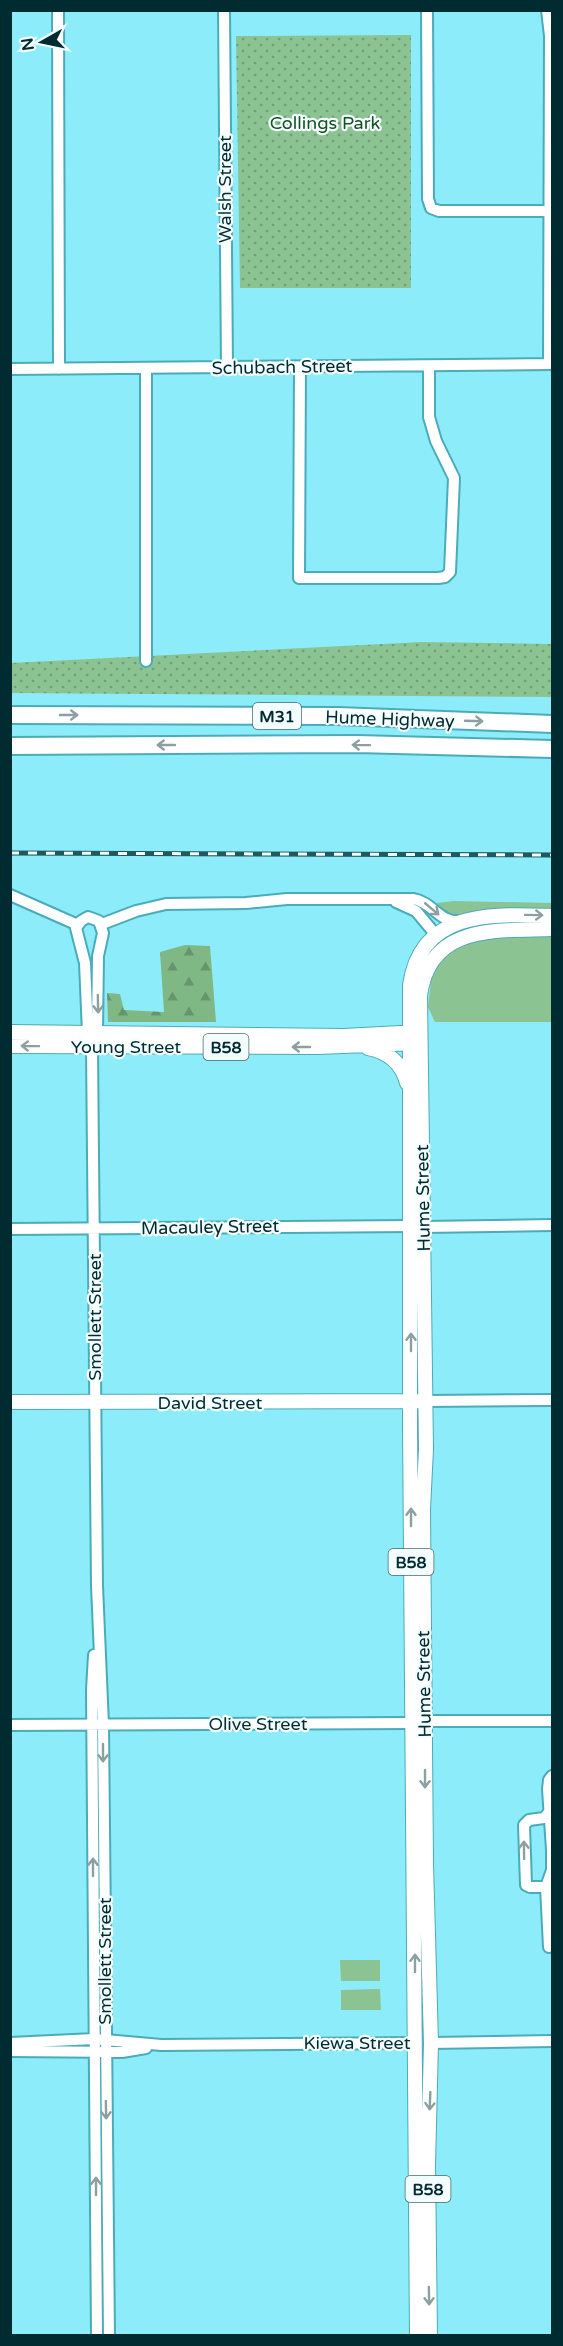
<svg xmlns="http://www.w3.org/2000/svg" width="563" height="2346" font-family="'Varela Round',sans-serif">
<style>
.grass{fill:#8cc392}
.forest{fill:url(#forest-firs)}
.park{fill:url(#park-dots)}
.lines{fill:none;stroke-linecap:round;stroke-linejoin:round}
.minor-casing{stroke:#4aacba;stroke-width:14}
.major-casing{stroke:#4aacba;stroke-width:16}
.highway-casing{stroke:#4aacba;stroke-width:20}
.minor{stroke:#fff;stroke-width:10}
.major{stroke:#fff;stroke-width:14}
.highway{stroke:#fff;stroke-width:16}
.rail-casing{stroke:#20585f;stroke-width:5}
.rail{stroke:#f4fdfe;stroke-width:3;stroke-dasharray:9;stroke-linecap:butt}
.oneway{stroke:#8ca0a2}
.labels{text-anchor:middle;stroke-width:4.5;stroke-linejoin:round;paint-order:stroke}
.shield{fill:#f4fdfe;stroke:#496a6e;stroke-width:1.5}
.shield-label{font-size:16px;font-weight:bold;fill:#002b30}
.park-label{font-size:18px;fill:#145121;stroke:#f4fdfe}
.street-label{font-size:18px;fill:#002b30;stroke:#f4fdfe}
</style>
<defs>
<pattern id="forest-firs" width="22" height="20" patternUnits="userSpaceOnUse" patternTransform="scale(1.5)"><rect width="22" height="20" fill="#7fb785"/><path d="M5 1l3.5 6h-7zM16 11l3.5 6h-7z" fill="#66956d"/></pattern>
<pattern id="park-dots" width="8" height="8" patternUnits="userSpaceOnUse" patternTransform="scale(1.5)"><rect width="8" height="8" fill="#8cc392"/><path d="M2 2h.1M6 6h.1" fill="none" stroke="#709f78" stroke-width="1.8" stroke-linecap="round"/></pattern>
</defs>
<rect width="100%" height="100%" fill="#8cecf9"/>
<path class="grass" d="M454,901L552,903V1022H435L428,1007L431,981L434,971L447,953L469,941L437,903Z
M340,1960H380V1981H341Z
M380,1989L381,2010H341V1990Z"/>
<path class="forest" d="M185,945L210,946L216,1022H108L107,993L120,994L124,1010L164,1012L160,952Z"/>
<path class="park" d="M411,35V288H240L236,36Z
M422,642L552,644V697L11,693V663Z"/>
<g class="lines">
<g class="minor-casing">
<path id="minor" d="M58,10L59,369
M224,10L227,368
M427,10L428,199L431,208L439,211H549
M547,10L550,36L549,364
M300,367L299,578H438L445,577L450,572L454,478L436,441L429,417V366
M10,369L552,364
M146,369V661
M10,895L78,925
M396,902L416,911L436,935
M102,924L136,911L166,904L246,903L287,899H413C433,902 440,924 461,921
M88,1033L85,963L76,928L81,921L88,917L99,921L103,933L98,956L97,1033
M92,1047L97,1586L103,1725L109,2336
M423,1227L552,1225
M10,1229L410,1226
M425,1401L552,1400
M94,1655L92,1690L97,2336
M425,1721H552
M10,1725L413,1723
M552,1776L549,1780L548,1789L552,1850
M546,1887H530L526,1885L524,1825L529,1820L544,1818L550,1811
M549,1947L546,1887L552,1870V1852
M10,2043L94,2039L161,2045L415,2043
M431,2043L552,2041
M10,2051L122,2052L146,2048"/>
</g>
<g class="major-casing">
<path id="major" d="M10,1032L344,1036L419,1032
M10,1046L318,1047L419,1043
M368,1048C389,1052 402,1063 407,1083
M10,1402L419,1401
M417,2336L410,1424V985C421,909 494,914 552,916
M430,2336L428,2165L431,2043L426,1863L423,1509L426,1449L420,996C429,923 498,931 552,929"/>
</g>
<g class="highway-casing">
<path id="highway" d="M10,715L338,716L552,724
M10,746L357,744L552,749"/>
</g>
<use href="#minor" class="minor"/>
<use href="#major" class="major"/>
<use href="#highway" class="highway"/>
<g class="rail-casing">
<path id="rail" d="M10,853L552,855"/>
</g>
<use href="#rail" class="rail"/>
</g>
<defs><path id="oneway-shaft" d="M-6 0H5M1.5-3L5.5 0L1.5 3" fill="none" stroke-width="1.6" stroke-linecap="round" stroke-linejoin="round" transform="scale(1.5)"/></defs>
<g class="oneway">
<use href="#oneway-shaft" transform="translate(69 715)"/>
<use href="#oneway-shaft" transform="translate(474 721) rotate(2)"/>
<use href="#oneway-shaft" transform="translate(166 745) rotate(180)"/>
<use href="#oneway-shaft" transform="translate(361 745) rotate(-179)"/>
<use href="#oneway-shaft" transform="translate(432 909) rotate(40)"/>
<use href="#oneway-shaft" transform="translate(534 915) rotate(1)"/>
<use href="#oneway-shaft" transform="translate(98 1004) rotate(89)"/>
<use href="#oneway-shaft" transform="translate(30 1046) rotate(-179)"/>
<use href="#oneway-shaft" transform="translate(301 1047) rotate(-180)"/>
<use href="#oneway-shaft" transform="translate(411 1342) rotate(-90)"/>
<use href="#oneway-shaft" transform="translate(411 1517) rotate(-90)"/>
<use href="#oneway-shaft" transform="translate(103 1753) rotate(90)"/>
<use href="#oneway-shaft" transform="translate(425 1779) rotate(90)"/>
<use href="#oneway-shaft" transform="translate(524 1850) rotate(-91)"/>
<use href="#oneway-shaft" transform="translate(93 1867) rotate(-90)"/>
<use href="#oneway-shaft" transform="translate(415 1963) rotate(-90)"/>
<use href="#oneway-shaft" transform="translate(430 2101) rotate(92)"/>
<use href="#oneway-shaft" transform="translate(106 2110) rotate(89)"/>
<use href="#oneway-shaft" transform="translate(96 2186) rotate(-90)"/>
<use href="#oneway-shaft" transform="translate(429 2296) rotate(89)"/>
</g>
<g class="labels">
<g class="shield">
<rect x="253" y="703" width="48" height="26" rx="4.5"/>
<rect x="203.5" y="1034" width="45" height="26" rx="4.5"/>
<rect x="388.5" y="1549" width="45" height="26" rx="4.5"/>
<rect x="405.5" y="2176" width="45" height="26" rx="4.5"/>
</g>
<g class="shield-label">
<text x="277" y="722">M31</text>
<text x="226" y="1053">B58</text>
<text x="411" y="1568">B58</text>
<text x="428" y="2195">B58</text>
</g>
<g class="park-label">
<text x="325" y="129">Collings Park</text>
</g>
<g class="street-label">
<text transform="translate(225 189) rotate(-90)" y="6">Walsh Street</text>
<text transform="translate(282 367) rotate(-1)" y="6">Schubach Street</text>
<text transform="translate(390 719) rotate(2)" y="6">Hume Highway</text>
<text x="126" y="1053">Young Street</text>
<text transform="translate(423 1198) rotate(-91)" y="6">Hume Street</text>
<text transform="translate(210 1227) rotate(-1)" y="6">Macauley Street</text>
<text transform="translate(95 1317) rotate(-90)" y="6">Smollett Street</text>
<text x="210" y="1409">David Street</text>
<text transform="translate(424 1684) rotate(-91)" y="6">Hume Street</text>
<text x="258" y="1730">Olive Street</text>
<text transform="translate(105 1961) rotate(-90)" y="6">Smollett Street</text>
<text x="357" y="2049">Kiewa Street</text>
</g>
</g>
<rect width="563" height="2346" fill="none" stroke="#002b30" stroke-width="24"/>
<g transform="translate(42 42) rotate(261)" stroke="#f4fdfe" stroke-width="4.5" paint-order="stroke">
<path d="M0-4.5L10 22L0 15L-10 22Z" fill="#002b30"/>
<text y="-9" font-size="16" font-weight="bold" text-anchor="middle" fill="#002b30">N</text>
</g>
</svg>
